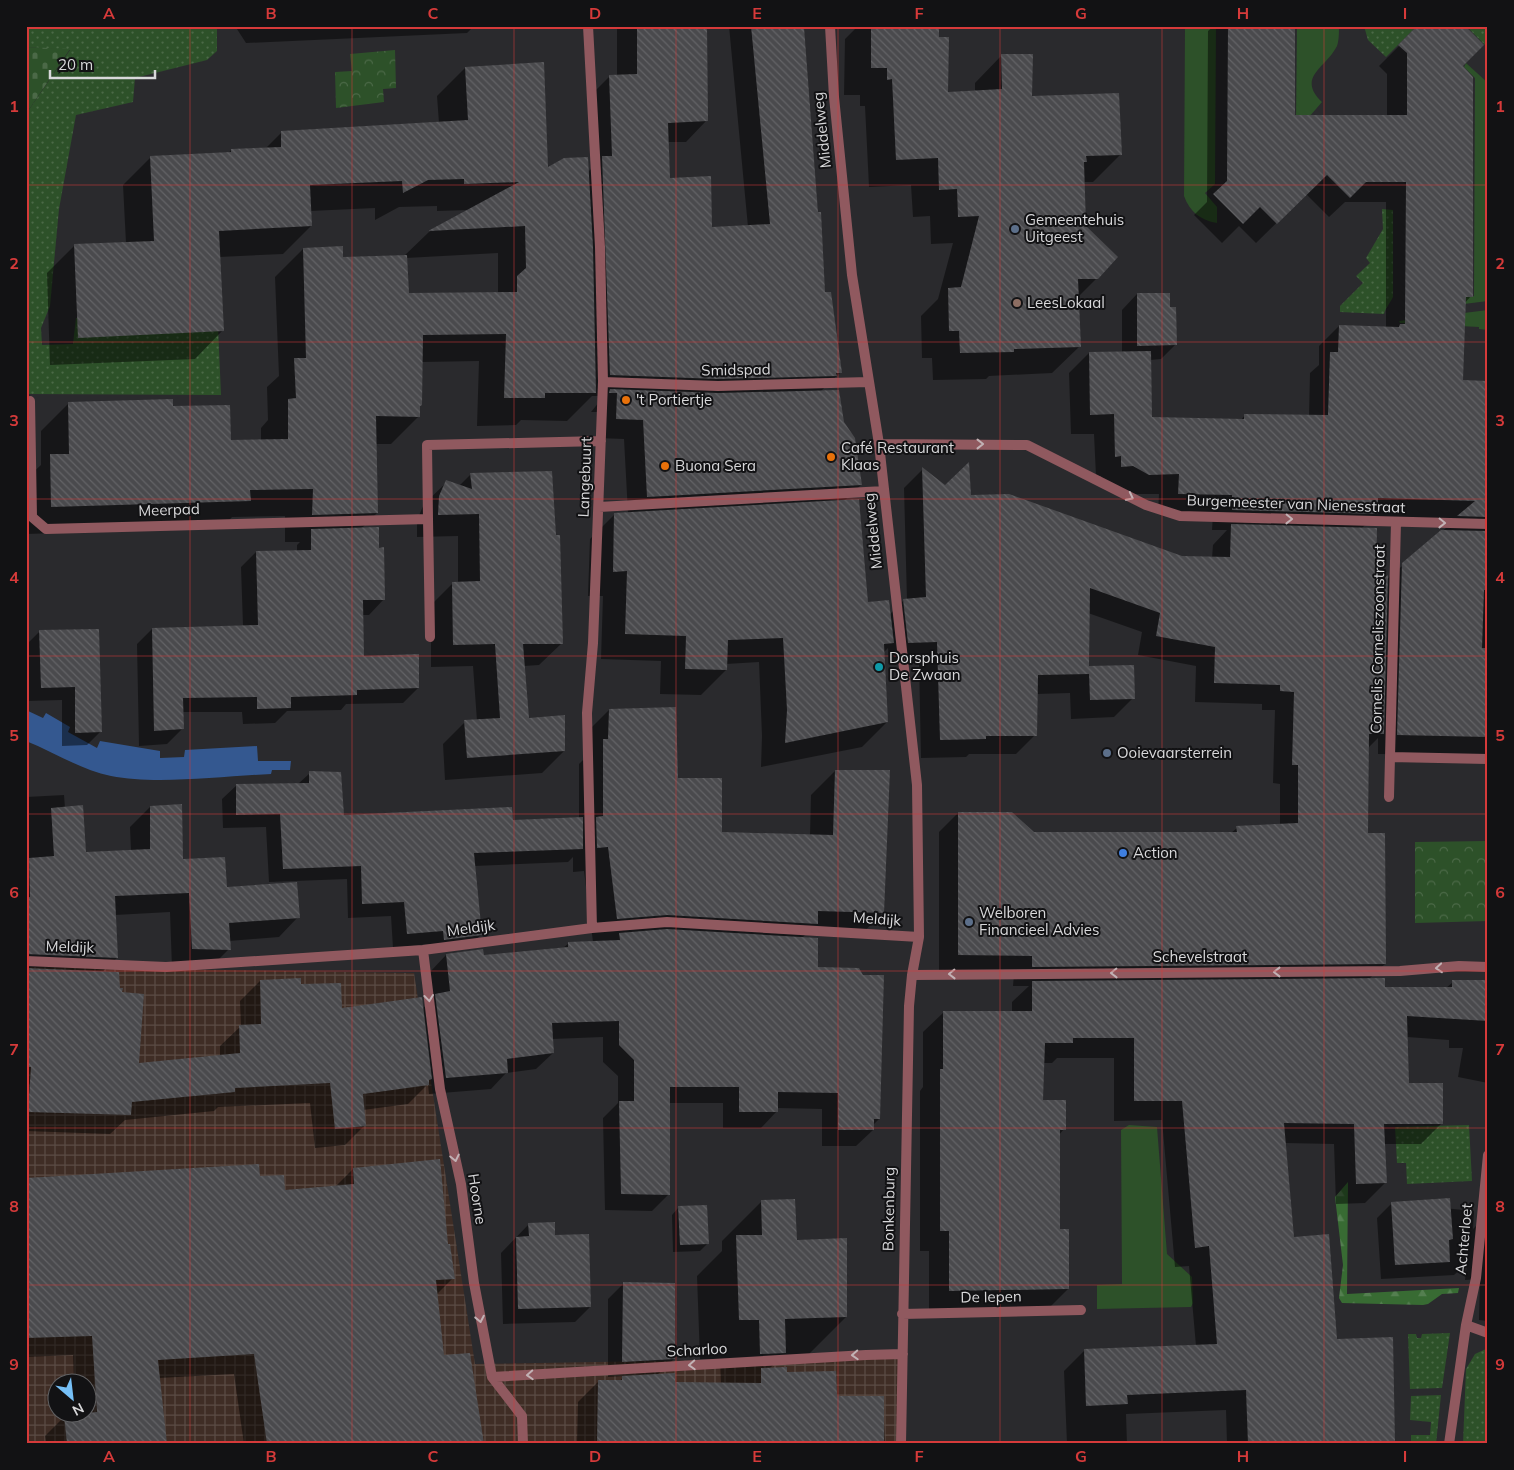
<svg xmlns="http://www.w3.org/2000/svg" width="1514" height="1470" font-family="Mulish,sans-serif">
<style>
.industrial{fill:url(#industrial-grid);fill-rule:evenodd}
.grass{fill:url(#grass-dots)}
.forest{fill:url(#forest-firs)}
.cemetery{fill:url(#cemetery-stones)}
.park{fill:url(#park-crowns)}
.garden{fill:#2d5129}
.water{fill:#345890}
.shadow{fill:#0007;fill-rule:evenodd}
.building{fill:url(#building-back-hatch)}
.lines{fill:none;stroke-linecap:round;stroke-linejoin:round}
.street{stroke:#90595f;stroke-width:10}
.oneway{stroke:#c2b2b5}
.grid{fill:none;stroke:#d63a3a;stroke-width:1;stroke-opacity:0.55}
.service-dot{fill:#5c6f8a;stroke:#121214;stroke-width:2}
.education-dot{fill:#8d6e63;stroke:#121214;stroke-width:2}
.food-dot{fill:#e8710a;stroke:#121214;stroke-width:2}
.culture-dot{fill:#0f9aa8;stroke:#121214;stroke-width:2}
.shop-dot{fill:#3f7fe0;stroke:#121214;stroke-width:2}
.labels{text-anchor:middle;stroke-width:4;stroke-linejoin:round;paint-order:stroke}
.street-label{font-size:15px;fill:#d8d8da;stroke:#121214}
.poi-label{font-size:15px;fill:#d8d8da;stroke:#121214;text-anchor:start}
.neatline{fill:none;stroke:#d63a3a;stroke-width:2}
.grid-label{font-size:16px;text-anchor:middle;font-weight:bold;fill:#d63a3a}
</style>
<defs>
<pattern id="industrial-grid" width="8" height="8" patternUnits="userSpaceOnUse" patternTransform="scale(1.25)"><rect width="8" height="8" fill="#3f2d25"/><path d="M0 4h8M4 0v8" fill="none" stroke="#5a4b44"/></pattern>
<pattern id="grass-dots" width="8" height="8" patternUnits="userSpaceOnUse" patternTransform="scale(1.25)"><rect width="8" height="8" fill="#2d5129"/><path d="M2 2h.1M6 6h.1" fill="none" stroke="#4b6947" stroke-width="1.8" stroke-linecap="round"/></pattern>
<pattern id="forest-firs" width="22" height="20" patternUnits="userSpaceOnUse" patternTransform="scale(1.25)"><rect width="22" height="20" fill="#386b33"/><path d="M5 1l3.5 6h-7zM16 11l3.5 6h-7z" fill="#547f50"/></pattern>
<pattern id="cemetery-stones" width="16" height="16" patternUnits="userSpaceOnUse" patternTransform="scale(1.25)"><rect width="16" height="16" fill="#2d5129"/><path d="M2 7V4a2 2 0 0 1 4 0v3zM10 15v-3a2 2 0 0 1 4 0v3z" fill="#4b6947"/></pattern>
<pattern id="park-crowns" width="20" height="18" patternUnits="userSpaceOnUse" patternTransform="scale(1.25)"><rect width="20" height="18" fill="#2d5129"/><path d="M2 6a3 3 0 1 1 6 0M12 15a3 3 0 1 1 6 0" fill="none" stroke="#4b6947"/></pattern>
<pattern id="building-back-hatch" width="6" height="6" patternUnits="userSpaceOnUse" patternTransform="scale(1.25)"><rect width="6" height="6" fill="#4a4a4d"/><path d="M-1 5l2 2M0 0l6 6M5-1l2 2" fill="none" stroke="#636366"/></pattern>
</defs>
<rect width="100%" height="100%" fill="#2a2a2d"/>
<path class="industrial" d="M26,967L414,973L475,1364L899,1357V1444H26ZM58,1382H88V1412H58Z"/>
<path class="grass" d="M26,26H217V51L207,60L135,78L133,102L76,115L59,209L50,306L41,328L42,345L73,344L76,318H139L218,326L221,395L26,394V114L70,50L26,47Z
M1364,26H1417L1386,57L1368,40Z
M1466,26H1488V48Z
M1382,209L1393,210V297C1390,303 1386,307 1384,314L1340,312V306L1363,283L1356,276L1370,263L1366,258L1383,229Z
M1469,1125L1472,1181L1407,1184L1406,1163H1397L1395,1127Z
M1450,1333L1442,1388L1410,1389L1408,1334H1416L1417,1338H1421L1422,1334Z
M1488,1348V1444H1463L1466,1369L1475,1354Z
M1441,1395L1436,1444H1411V1435H1430L1431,1422L1410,1420L1411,1396Z"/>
<path class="forest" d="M1348,1182L1347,1294L1459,1288L1458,1293L1442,1294L1428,1304L1423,1305L1342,1303L1339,1298L1343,1265L1335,1197Z"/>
<path class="cemetery" d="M26,47L70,49L26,114Z"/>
<path class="park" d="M395,50L396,88L383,89L384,102L336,108L335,72L352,71L350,54Z
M1488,841V921L1415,923V842Z"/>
<path class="garden" d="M1185,26H1216L1215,184L1205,193L1217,207V223C1200,220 1190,212 1184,196Z
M1297,26H1339C1339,32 1339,41 1337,46C1326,68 1296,77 1322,102L1303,124L1296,123Z
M1466,63L1488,83V301L1440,307L1445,297L1474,296L1475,78L1464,67Z
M1488,310V330L1479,329V327L1400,323L1399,321Z
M1129,1125L1157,1127L1167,1254L1192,1277L1193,1303L1191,1307L1097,1309V1285L1122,1284L1121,1130Z"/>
<path class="water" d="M26,710L43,718L46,713L70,727L68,732L97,748L100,741L160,751V758L184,757L185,750L257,746L258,761H291L290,770H272L271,774C224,776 156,785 111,776C81,770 54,752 26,741Z"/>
<path class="shadow" d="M235,26H474L467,33L246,43Z
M617,26H706V121L686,142H668L669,179L711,228L748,227L729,26H804L824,294L840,373L821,391L843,422L861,485L844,501L867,603L890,614L904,600H907L904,488L923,469L945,487L969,496L1008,495L1181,557L1212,558L1213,545L1227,530H1212L1213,514L1158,513L1159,494H1129L1102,486L1101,476H1096L1094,434H1071L1069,373L1089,353L1122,352V310L1137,294L1169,308L1176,344L1161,359L1150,360L1151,419L1240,421L1245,415L1309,416L1310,373L1319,365V346L1339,326L1386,328V202H1345L1329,217L1306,194L1256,243L1239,226L1222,243L1194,215L1207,202L1208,31L1214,26H1294V116H1387V74L1379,66L1419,26L1461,66L1471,296L1464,304L1461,381L1488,382V755L1378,754V738L1368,748L1367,834L1385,964L1369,979L1384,988H1446L1453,982L1488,980V1083L1458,1077L1463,1048H1449V1040L1407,1037V1085L1441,1124L1421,1144H1384L1385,1183L1365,1203L1336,1204L1334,1144L1284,1143L1292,1238L1336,1340L1394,1444H1227L1226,1410L1126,1414L1127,1444H1067L1064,1371L1084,1351L1196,1346L1189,1266L1175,1267L1162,1120L1114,1121V1058H1057L1052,1063H1043L1042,1101L1064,1129L1059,1135L1058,1231L1068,1289L1048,1309L929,1310V1251H920V1091L923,1087V1032L944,1012H1012V1002L1029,986H1013L1014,974H939V832L958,813L1034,834L1231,833L1237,828L1280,825V784L1273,783L1275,710H1262V704L1195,702L1196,666L1138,655L1142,632L1088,613L1087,668L1133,698L1114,717L1071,719L1070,693L1036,694L1035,735L1016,754H969L966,757L921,758L919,661H889L888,648L883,653L887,722L862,747L761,767L762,736L759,662L726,664V670L701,695L660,694L661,661L601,659L603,596H588L590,539L615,514L628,513L624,439L597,438L598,412H591L604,396H592L567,421L521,420L516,425L477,426L479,361L422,362L419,416L391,444H375L377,513L361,529L378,549L384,599L369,615H362L363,657L418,688L403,703L346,704L341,710L287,711L275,723L243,724L242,712H182V729L167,744L139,746L137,644L152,629L243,626L241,567L256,552L297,551V545L300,542H285V516L232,517L222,528L26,534V479L41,465V431L68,404L172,408L230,442L261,441V428L268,420L267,387L279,376L275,277L303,249L342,259L404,256L429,232L469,210L437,211V206L399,207L375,220V208L310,211L311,226L283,254L219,257L222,331L195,359L50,365L47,273L74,246L126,243L123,185L151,157L228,154L231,150L265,149L282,132L439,123L437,96L465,68L547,169L588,172L592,168L589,97L610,76H617ZM498,253V294H407L406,258ZM1372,518L1454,521L1386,580L1374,588L1361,529Z
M858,26H938V38L947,93L975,92V83L1002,55L1031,97L1121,154L1093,182H1083L1085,227L1097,278L1078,297L1080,346L1052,373L989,376L986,379L933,380L932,358H922L921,316L938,299L953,243L931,244L930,216L913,217L911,185L869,187L865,106H860V95H844L845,39Z
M471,474L562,643L539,665L524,666L528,719L564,751L542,773L445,780L443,744L465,722L477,721L473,666L431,667V605L453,583H458V536L417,537V520L424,504L447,482L459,486Z
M98,630L100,732L87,745L62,746V700L27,701L26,645L40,631Z
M609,710L677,780L721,833L810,836L811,795L835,771L883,912L859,937L805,935L802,938L817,969L879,1119L873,1125V1130L856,1146H822V1109L777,1108V1111L761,1128H723V1103H669V1194L652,1211L605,1210L603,1118L618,1103V1076L603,1062V1037L552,1039L553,1053L536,1069L506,1073L491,1089L429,1094L428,1084L408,1104L363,1110L365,1125L345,1145L315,1148L310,1103L218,1107L214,1111L125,1120L110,1134L26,1131V797L64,795L65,808L85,853L131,851L130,827L150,807L182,860L226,888L298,917L279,937L229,941V949L209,969L172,968L170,912L115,915L117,958L102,972L118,989L137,1065L220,1056V1046L241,1026L240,1001L260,981L300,986L341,1009H422L433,999L430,972L446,955L482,956L563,948L569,943L593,942L584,871L573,872V857L568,862L474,866L481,935L466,949L429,944L393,948L391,916L348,918L347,879L269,882L266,827L223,828L222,799L237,785L298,784L310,773L343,816L512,821L579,819V764L584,759L585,734Z
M353,1169L447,1245L453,1278L436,1295L443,1356L482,1444H244L234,1374L159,1378L166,1444H46L45,1436L65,1416L76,1415V1412H88V1382H74L73,1355L26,1357V1179L259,1178L284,1192L335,1187Z
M761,1202L796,1241L846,1317L807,1356L781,1357L769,1369L786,1373L836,1397H883L885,1444H577L578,1402L599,1381L619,1382L624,1376L608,1377V1299L623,1284L674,1359L657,1375L674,1383L721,1384L720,1359H700L697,1276L722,1251V1241Z
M1392,1203L1474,1211L1473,1229L1488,1214V1321L1479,1320L1480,1279L1465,1280L1467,1263L1454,1275L1381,1279L1377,1218Z
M679,1207L708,1243L700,1251L673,1252L672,1215Z
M529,1224L554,1236L590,1307L575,1322L503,1324L501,1253Z
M1488,1375V1426L1486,1377Z"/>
<path class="building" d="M637,26H707L708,121L668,123L670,178L711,176L712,227L770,224L751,26H804L818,212H821L825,292H831L842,373H836L837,376L718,379L610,375L602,156H612L609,75L637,74Z
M871,26H939V37H949L948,92L1002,89L1001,54H1033L1032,96L1119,93L1122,155L1086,156L1087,162H1084L1086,226L1118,257L1098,279H1078L1081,347L1014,349V352L960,353L959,331H949L948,288L961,287L979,216L958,217L957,189L939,190L938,158L896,160L892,79L887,80V68H871Z
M1228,26H1295V115H1407V53L1398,45L1417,26H1465L1484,45L1463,66L1473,77V297H1466L1463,380L1488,381V517L1457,516L1475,501L1378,498V514L1232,510V495L1178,494L1179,474L1149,475L1133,466L1121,467V456L1115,457L1114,414L1090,415L1089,352L1151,351L1152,417L1244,419V414L1328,415L1330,352H1338L1339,325L1399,327L1400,324H1405L1406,182H1366L1350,198L1327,175L1277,224L1260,207L1243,224L1213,194L1227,181Z
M544,62L548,167L564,158L588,157L593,247L596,393H545V398H504L506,334L423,335L422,405L420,406V417L376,416L378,513L312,515L313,489L250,490L251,501L51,507L50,454H69L68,402L173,399V406L230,405L231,440L288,439V399L296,398L294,358H306L303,248L343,246V257L407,255L409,293L517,292V276L526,268L525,226L428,231L519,182L464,184V179L428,180L403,193L402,181L310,185L312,226L219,231L224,331L78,338L74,244L154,241L150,156L231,152V149L281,147V131L468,120L465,67Z
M1137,293H1170V307H1176L1177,345L1137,346Z
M610,389L718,393L839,390L844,422L855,438L862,485L647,497L643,420L616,419L617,393H609Z
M969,462L971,495L1009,494L1182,556L1230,557L1231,524L1377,528L1376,585L1388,575L1384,734H1369L1368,833H1385L1386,964L1032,967V956L958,955V812H1012L1034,832H1237L1236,826L1298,823V765H1292L1294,692L1280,691V685L1214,683L1215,647L1156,636L1160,613L1090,588L1089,666L1134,665L1135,699L1090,700L1089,674L1038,675L1037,736H986V739L940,740L937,642L908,643L903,599L926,597L922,467L945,485Z
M552,471L556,535H560L563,644H523L529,718L565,715V751L467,758L464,720L500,718L495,644L453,645L452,582L480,581L479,514L438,515L439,496L446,480L472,489L470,473Z
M859,499L868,602L889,600L894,643L884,644L888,722L785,743L787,710L783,638L728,640L727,670L685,669L686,636L625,634L627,571L613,572L614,513Z
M379,527V548L384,547L385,600H363L364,656L419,654V688L357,690V695L291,697V708L257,709V697L183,698L184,729L154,731L152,628L258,625L256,551L311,550V529Z
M1441,530L1488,531V590H1484L1482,648H1488V737L1397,735L1402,563Z
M99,629L102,732L75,733V687L41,688L39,630Z
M676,707L678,778H722V832L833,835L835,770H890L884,913L818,911V924L667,915L617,919L608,847L597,848L596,817L603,816V739H608L609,709Z
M309,771L341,772L344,815L512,807L513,820L583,817V849L474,853L482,935L444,940L443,931L407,934L404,902L362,904L361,866L283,869L280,814L236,815V784L309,783Z
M182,804L183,859L225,857L227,887L297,882L300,918L229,923L231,950L192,949L189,893L115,896L118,958L26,954V897H30L29,858L54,856L51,808L83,805L86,852L150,849V806Z
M667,929L818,938V967L859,968L863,975H884L880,1119H874V1130H838V1093L778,1092V1112H739V1087H670V1195L621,1194L619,1101H634V1060L619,1045V1021L552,1023L554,1053L507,1059L508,1073L446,1078L435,994L450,991L446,954L483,949L484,955L568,947V942L620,940L619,933Z
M26,968L119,972L120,988H123L122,992L144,994L139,1063L240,1053L239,1025L261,1024L260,980L301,978V984L341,983L342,1008L422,997L432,1079L429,1080V1085L363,1094L366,1126L335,1129L330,1083L235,1088V1092L132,1102L131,1115L28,1112L31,1067H26Z
M1385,978V987H1452V980H1488V1021L1407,1016L1409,1083H1443V1124H1384L1387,1183L1356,1184L1354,1124L1284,1123L1294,1237L1329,1234L1337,1339L1393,1337L1395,1444H1248L1246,1390L1127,1395L1128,1404L1086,1406L1084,1349L1217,1344L1209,1246L1195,1248L1182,1101H1134V1038H1073V1043H1045L1043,1100H1066V1130H1060V1229H1069V1289L949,1291V1231H940V1069H943V1011H1032V981Z
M440,1159L448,1244H450L455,1279L436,1280L444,1355L470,1353L484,1444H267L254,1354L158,1360L167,1444H67L64,1415L97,1412L92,1336L26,1338V1178L259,1164L260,1176L284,1175L285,1190L354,1184L353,1168Z
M1450,1198L1453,1239L1449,1240L1450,1262L1395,1265L1391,1202Z
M795,1199L797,1240L847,1238V1317L785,1319L786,1353L760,1354L759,1320H739L736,1235H762L761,1200Z
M707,1205L709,1244L680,1245L678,1206Z
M555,1222V1235L589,1234L591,1307L518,1309L516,1237L529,1236L528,1223Z
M623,1282L675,1283V1359L622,1362Z
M787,1367V1372L836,1371L837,1396H884V1444H597L598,1380H622V1376L675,1373V1382L761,1383V1368Z"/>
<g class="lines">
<path class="street" d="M588,26L600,247L603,382L593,643L587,713L592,928
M830,26L834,97L852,275L879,444L917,785L919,937L912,975L909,1006L901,1444
M603,382L718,386L869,382
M30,401L32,517L46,529L428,519L427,445L601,441
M879,444L1027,445L1146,505L1180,516L1488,524
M599,507L884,491
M428,519L430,637
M1396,522L1390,757L1488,759
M1389,797L1390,757
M423,950L440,1089L461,1184L474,1283L492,1377L522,1416L523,1444
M26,961L166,967L423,950L592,928L667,922L919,937
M912,975L1400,971L1459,966L1488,967
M902,1314L1081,1310
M1466,1325L1488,1333
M492,1377L866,1355L903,1354
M1449,1444L1466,1325L1476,1278L1488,1155"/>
</g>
<defs><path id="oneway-chevron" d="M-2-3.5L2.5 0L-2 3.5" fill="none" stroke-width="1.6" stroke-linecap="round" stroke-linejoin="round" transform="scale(1.25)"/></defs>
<g class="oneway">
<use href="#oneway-chevron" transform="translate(980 444)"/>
<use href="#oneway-chevron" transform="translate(1130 497) rotate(27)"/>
<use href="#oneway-chevron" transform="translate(1289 519) rotate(1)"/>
<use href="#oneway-chevron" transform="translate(1442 523) rotate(1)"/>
<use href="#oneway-chevron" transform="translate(1439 968) rotate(175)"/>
<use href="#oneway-chevron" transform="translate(1277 972) rotate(180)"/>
<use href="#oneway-chevron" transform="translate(1114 973) rotate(179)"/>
<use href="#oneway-chevron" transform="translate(952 974) rotate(179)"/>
<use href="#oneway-chevron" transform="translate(429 998) rotate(83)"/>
<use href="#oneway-chevron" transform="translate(455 1158) rotate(78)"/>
<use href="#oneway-chevron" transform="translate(480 1319) rotate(79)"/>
<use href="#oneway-chevron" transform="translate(855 1355) rotate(177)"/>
<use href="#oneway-chevron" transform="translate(692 1365) rotate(177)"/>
<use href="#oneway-chevron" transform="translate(530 1375) rotate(177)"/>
</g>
<path class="grid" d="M190,26V1444M352,26V1444M514,26V1444M676,26V1444M838,26V1444M1000,26V1444M1162,26V1444M1324,26V1444M26,185H1488M26,342H1488M26,499H1488M26,656H1488M26,814H1488M26,971H1488M26,1128H1488M26,1285H1488"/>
<g class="service-dot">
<circle cx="1015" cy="229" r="5"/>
<circle cx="1107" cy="753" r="5"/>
<circle cx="969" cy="922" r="5"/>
</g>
<circle class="education-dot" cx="1017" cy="303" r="5"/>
<g class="food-dot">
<circle cx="626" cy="400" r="5"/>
<circle cx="831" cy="457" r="5"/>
<circle cx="665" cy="466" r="5"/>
</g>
<circle class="culture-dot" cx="879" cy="667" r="5"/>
<circle class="shop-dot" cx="1123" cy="853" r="5"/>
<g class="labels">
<g class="street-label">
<text transform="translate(822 130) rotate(-96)" y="5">Middelweg</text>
<text transform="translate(736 370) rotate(-1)" y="5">Smidspad</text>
<text transform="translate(585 477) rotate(-88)" y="5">Langebuurt</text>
<text transform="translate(1296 504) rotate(2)" y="5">Burgemeester van Nienesstraat</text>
<text transform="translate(169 510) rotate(-2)" y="5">Meerpad</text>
<text transform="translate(873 531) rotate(-96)" y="5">Middelweg</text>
<text transform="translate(1378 639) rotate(-89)" y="5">Cornelis Corneliszoonstraat</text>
<text transform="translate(877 919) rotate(4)" y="5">Meldijk</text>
<text transform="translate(471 928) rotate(-8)" y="5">Meldijk</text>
<text transform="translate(70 947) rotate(2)" y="5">Meldijk</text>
<text x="1200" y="962">Schevelstraat</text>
<text transform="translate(477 1199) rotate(81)" y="5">Hoorne</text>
<text transform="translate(889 1209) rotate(-89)" y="5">Bonkenburg</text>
<text transform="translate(1464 1239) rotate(-85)" y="5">Achterloet</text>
<text transform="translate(991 1297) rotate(-1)" y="5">De Iepen</text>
<text transform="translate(697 1350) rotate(-3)" y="5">Scharloo</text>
</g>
<g class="poi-label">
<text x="1025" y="225">Gemeentehuis<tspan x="1025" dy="17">Uitgeest</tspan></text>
<text x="1027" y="308">LeesLokaal</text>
<text x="636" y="405">'t Portiertje</text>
<text x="841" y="453">Café Restaurant<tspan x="841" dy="17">Klaas</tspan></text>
<text x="675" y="471">Buona Sera</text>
<text x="889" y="663">Dorsphuis<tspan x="889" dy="17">De Zwaan</tspan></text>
<text x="1117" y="758">Ooievaarsterrein</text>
<text x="1133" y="858">Action</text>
<text x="979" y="918">Welboren<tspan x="979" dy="17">Financieel Advies</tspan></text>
</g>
</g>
<rect width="1514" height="1470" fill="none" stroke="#121214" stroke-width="55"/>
<g transform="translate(72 1398) rotate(152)"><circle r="24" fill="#121214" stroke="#616163"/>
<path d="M0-4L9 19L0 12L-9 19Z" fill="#76c0f7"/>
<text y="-8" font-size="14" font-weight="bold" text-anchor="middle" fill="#d8d8da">N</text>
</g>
<path d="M50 70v8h105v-8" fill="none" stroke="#d8d8da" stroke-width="2.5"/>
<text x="58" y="70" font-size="15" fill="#d8d8da" stroke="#121214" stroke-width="4" paint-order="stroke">20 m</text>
<rect x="28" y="28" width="1458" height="1414" class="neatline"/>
<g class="grid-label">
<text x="109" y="19">A</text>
<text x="271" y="19">B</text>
<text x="433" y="19">C</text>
<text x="595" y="19">D</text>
<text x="757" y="19">E</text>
<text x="919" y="19">F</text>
<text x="1081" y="19">G</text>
<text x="1243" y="19">H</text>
<text x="1405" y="19">I</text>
<text x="14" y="112">1</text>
<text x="1500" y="112">1</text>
<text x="14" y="269">2</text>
<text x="1500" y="269">2</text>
<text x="14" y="426">3</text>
<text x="1500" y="426">3</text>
<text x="14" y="583">4</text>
<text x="1500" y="583">4</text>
<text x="14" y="741">5</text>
<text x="1500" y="741">5</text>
<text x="14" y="898">6</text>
<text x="1500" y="898">6</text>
<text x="14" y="1055">7</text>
<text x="1500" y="1055">7</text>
<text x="14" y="1212">8</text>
<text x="1500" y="1212">8</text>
<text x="14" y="1370">9</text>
<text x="1500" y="1370">9</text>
<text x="109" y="1462">A</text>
<text x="271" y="1462">B</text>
<text x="433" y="1462">C</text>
<text x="595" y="1462">D</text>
<text x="757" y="1462">E</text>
<text x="919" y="1462">F</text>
<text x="1081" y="1462">G</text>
<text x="1243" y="1462">H</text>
<text x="1405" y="1462">I</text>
</g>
</svg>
